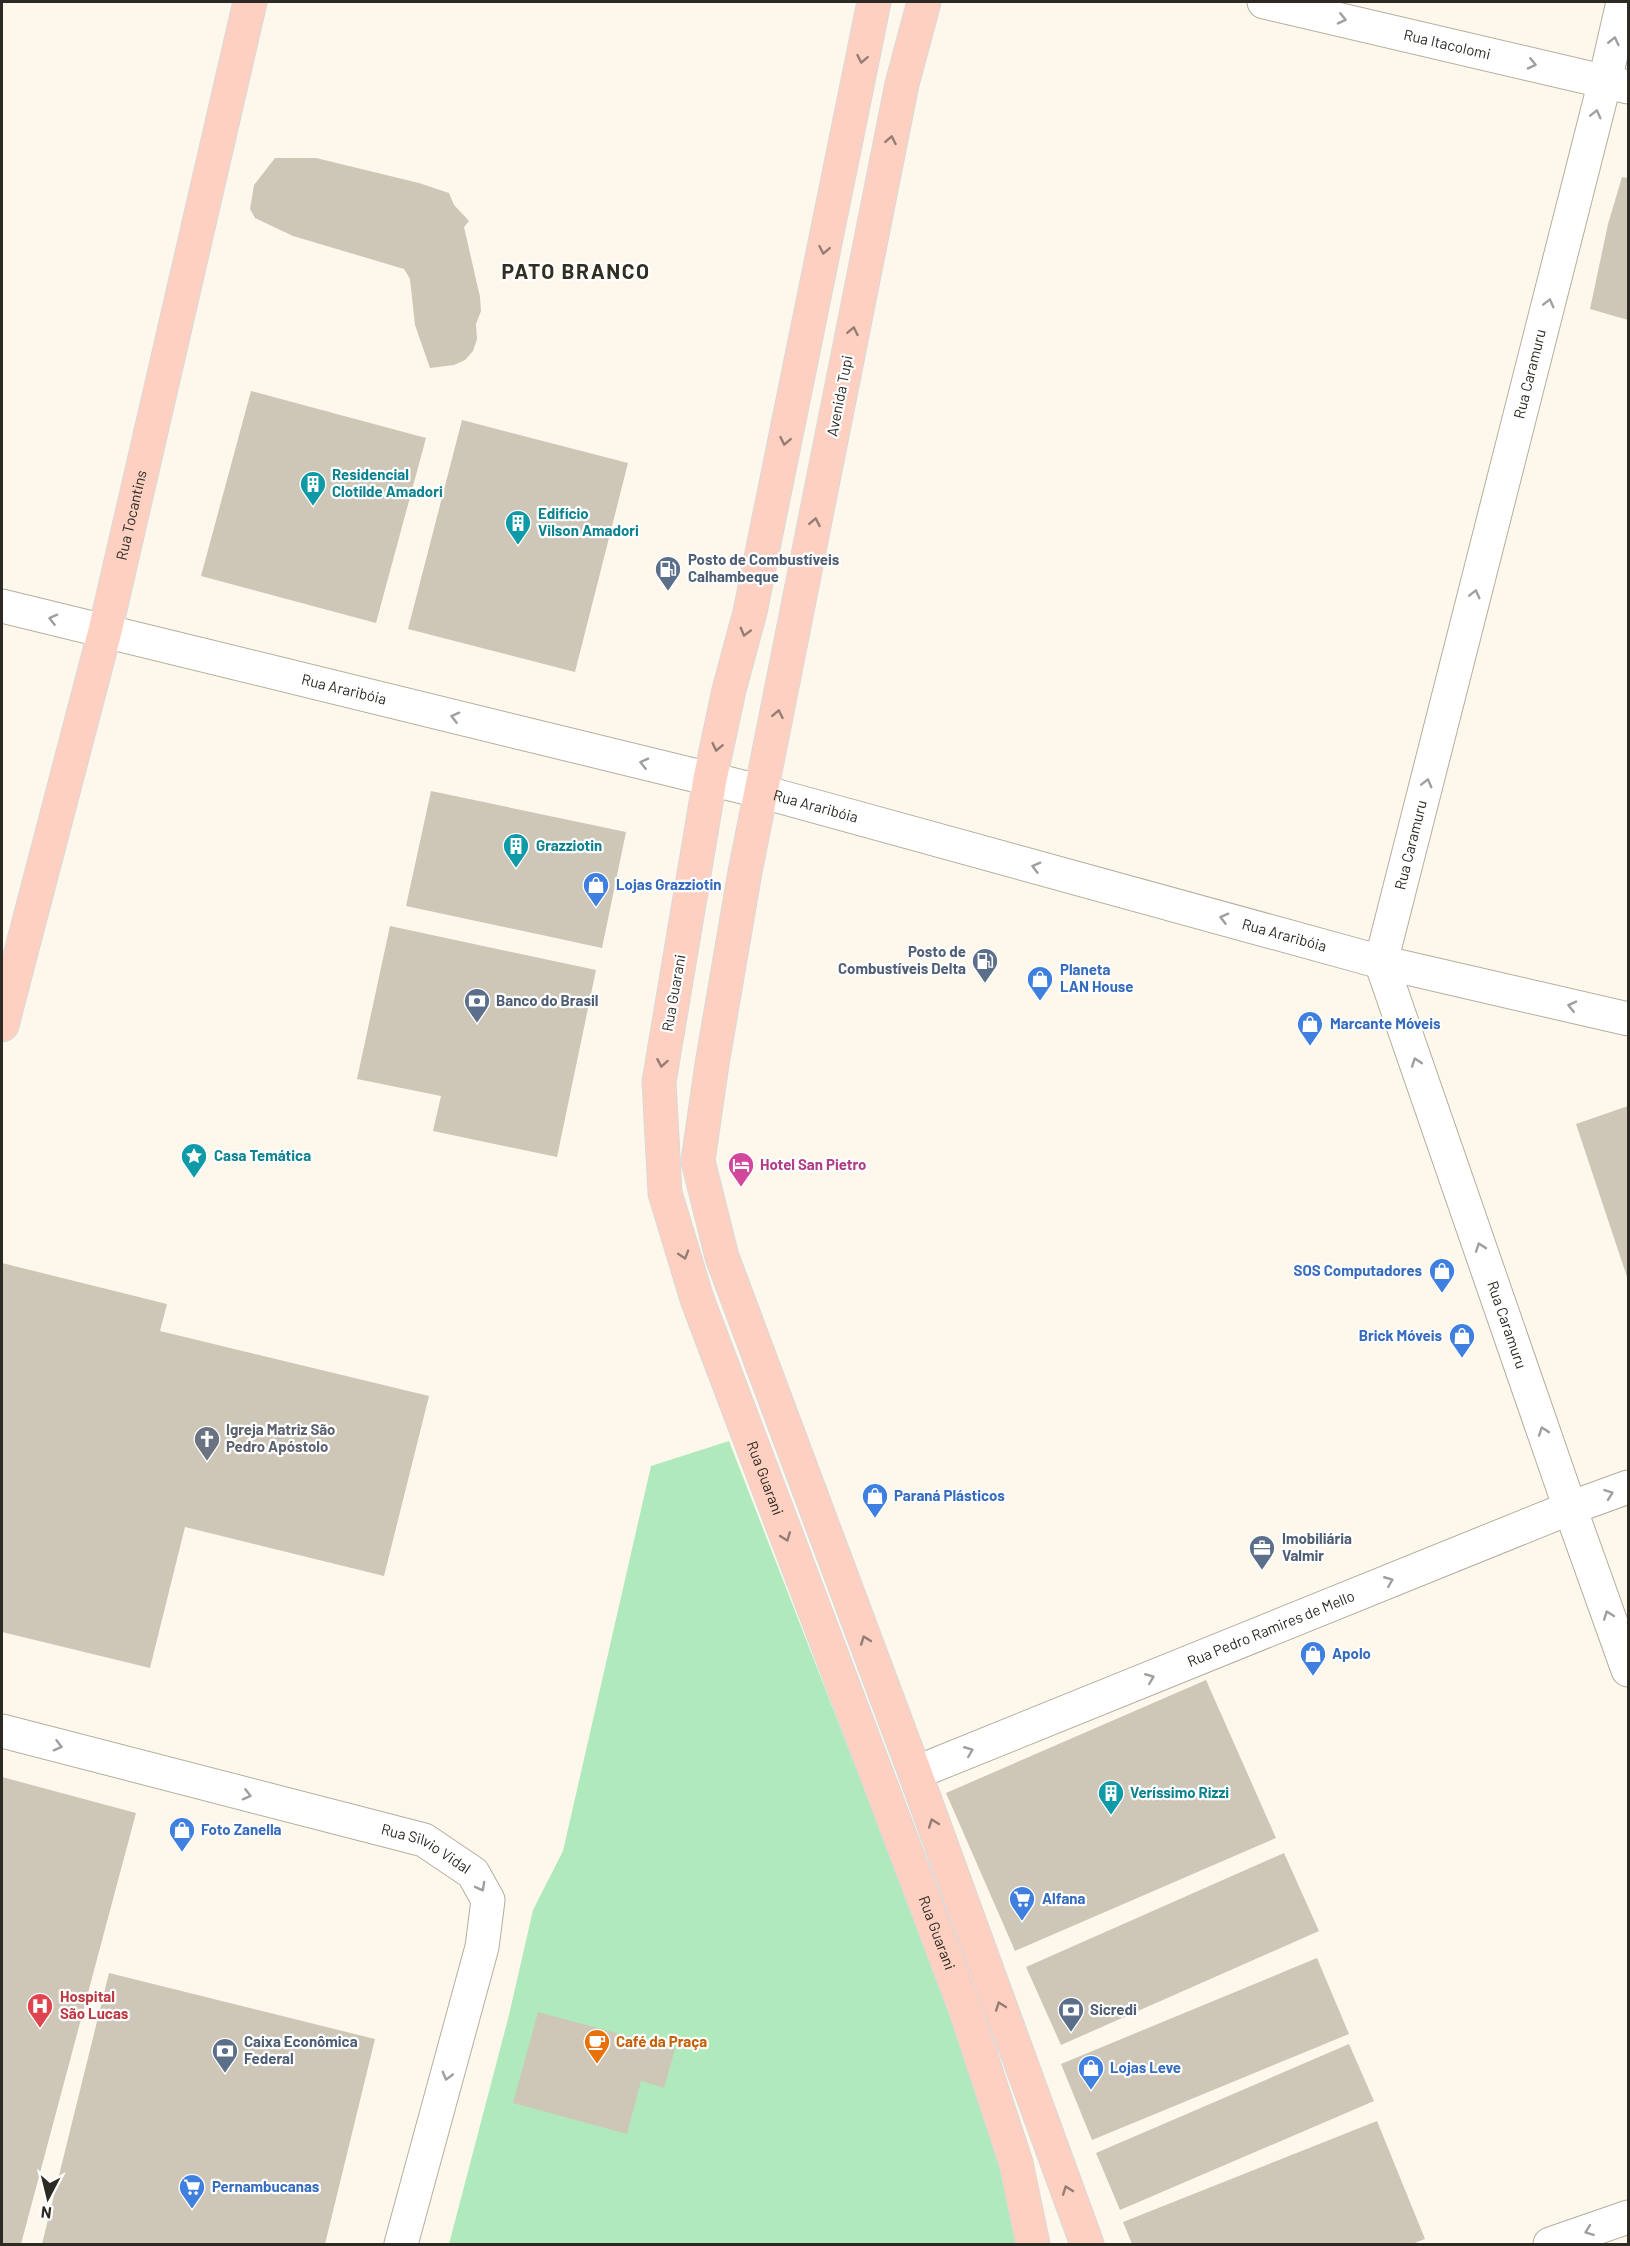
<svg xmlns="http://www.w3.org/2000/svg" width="1630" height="2246" font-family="Barlow,sans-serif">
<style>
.green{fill:#b0e9bc}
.building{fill:#cec7b8}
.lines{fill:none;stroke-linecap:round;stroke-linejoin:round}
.minor-casing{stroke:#b5ae9f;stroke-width:35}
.major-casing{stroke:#d9d9d8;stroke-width:35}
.minor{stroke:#fff;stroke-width:33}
.major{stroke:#fdd0c1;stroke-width:33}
.oneway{stroke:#a09f9c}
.oneway2{stroke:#957d72}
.labels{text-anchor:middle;stroke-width:4.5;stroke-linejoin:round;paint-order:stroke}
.street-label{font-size:15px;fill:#2d2a24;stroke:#fff}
.culture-label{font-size:15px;font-weight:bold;fill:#0d838f;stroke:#fff;text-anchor:start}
.service-label{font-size:15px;font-weight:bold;fill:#4e5e75;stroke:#fff;text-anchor:start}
.shop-label{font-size:15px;font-weight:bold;fill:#366cbe;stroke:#fff;text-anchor:start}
.hotel-label{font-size:15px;font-weight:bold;fill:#b23c85;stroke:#fff;text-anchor:start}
.worship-label{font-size:15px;font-weight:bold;fill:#5b616d;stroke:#fff;text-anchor:start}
.health-label{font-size:15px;font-weight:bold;fill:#be3a42;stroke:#fff;text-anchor:start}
.food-label{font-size:15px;font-weight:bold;fill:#c56008;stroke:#fff;text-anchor:start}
.district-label{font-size:21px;font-weight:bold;letter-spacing:1.5px;fill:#332e22;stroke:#fff}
</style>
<rect width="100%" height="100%" fill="#fef8ec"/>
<path class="green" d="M729,1441L889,1853L962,2049L1009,2183L1020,2244H449L509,2015L533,1910L563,1851L651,1466Z"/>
<path class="building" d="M275,158H316L419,183L449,193L454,205L469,221L464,227L480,297L481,311L476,324L477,339L473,351L465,360L454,365L430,368L415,325L410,279L404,269L293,236L255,218L250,209L254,185Z
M1622,177L1628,178V320L1590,309L1608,224Z
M251,391L426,438L376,623L201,576Z
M462,420L628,463L575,672L408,629Z
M431,791L626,832L602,948L406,906Z
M390,926L596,970L557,1157L433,1131L441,1096L357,1079Z
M1628,1106V1280L1576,1124Z
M2,1263L167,1304L160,1331L429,1396L384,1576L185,1527L150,1668L2,1632Z
M1206,1680L1276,1838L1015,1951L946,1793Z
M2,1777L136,1813L21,2244H2Z
M1284,1853L1319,1931L1061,2045L1026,1967Z
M1317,1958L1349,2034L1092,2140L1061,2064Z
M109,1973L375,2039L325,2244H42Z
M538,2012L675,2049L664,2088L641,2081L627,2134L513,2103Z
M1349,2044L1374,2101L1120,2210L1096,2153Z
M1377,2121L1425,2239L1412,2244H1132L1123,2222Z"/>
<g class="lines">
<g class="minor-casing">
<g id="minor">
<path id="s1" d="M1264,2L1628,87"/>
<path id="s2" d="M1623,2L1605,81L1381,962L1570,1508L1628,1670"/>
<path id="s3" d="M2,606L763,792L1381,962L1628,1019"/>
<path id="s4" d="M2,1731L424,1840L473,1873L488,1900L482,1947L401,2244"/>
<path id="s5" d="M915,1773L1570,1508L1628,1487"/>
<path d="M1550,2244L1628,2217"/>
</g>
</g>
<g class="major-casing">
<g id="major">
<path id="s6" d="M874,2L750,612L729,690L710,779L659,1082L665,1193L697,1299L965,2008L1016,2163L1033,2244"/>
<path d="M924,2L902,84L745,872L712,1064L698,1161L722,1257L915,1773L1087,2244"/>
<path id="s7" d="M2,1025L105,631L250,2"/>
</g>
</g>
<use href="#minor" class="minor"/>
<use href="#major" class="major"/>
</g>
<defs><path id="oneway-chevron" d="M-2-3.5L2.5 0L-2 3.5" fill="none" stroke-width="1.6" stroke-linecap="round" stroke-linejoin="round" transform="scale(1.5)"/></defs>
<g class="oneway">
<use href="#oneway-chevron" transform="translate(1342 19) rotate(13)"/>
<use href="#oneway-chevron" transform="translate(1614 41) rotate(-77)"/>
<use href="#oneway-chevron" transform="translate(1532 64) rotate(13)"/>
<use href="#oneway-chevron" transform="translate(1596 114) rotate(-76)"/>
<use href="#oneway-chevron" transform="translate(1549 303) rotate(-76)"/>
<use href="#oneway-chevron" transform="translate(1475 594) rotate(-76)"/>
<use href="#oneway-chevron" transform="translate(53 619) rotate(-166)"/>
<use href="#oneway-chevron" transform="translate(455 717) rotate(-166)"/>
<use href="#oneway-chevron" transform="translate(644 763) rotate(-166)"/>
<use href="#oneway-chevron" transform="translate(1427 783) rotate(-76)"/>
<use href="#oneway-chevron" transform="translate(1036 867) rotate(-165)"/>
<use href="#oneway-chevron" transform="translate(1224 918) rotate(-165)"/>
<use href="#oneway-chevron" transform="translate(1572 1006) rotate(-167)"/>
<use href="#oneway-chevron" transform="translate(1416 1062) rotate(-109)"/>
<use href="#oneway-chevron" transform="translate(1480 1247) rotate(-109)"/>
<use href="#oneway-chevron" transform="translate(1543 1431) rotate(-109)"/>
<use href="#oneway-chevron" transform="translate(1609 1494) rotate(-20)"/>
<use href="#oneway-chevron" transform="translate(1389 1581) rotate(-22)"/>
<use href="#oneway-chevron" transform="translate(1608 1615) rotate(-110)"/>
<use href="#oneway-chevron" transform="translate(1150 1678) rotate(-22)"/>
<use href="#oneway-chevron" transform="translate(58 1746) rotate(15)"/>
<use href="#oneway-chevron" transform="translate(969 1751) rotate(-22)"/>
<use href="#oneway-chevron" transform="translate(247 1795) rotate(14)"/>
<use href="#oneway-chevron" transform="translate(481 1887) rotate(62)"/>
<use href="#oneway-chevron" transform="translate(447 2076) rotate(105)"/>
<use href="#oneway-chevron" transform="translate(1589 2231) rotate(160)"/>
</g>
<g class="oneway2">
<use href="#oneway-chevron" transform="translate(862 59) rotate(101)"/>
<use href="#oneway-chevron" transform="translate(891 140) rotate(-79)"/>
<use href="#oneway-chevron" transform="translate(824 250) rotate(101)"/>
<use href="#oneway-chevron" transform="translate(853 331) rotate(-79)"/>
<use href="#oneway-chevron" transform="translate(785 441) rotate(101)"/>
<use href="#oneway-chevron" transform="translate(815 522) rotate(-79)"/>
<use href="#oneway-chevron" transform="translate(745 632) rotate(105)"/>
<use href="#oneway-chevron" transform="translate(778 714) rotate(-79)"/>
<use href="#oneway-chevron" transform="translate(717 747) rotate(102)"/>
<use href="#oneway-chevron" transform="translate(662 1063) rotate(100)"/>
<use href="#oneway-chevron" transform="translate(684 1255) rotate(73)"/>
<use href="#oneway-chevron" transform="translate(786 1537) rotate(69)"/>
<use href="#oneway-chevron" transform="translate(865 1640) rotate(-110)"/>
<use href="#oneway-chevron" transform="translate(933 1823) rotate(-110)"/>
<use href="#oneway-chevron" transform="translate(1000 2006) rotate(-110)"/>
<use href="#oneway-chevron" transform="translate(1067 2190) rotate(-110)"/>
</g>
<defs>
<g id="building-pin" transform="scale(1.35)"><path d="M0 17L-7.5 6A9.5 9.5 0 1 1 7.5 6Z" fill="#0f9aa8" stroke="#fff"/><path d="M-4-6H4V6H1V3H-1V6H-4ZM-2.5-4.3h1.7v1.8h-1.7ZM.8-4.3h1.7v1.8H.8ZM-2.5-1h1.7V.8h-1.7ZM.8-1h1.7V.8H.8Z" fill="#fff"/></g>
<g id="fuel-pin" transform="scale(1.35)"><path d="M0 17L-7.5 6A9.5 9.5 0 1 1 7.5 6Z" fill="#5c6f8a" stroke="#fff"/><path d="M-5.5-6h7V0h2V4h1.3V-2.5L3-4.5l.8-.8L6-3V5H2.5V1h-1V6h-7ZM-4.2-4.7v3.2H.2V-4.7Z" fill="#fff"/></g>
<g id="shop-pin" transform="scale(1.35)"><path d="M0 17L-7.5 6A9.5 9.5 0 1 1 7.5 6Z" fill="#3f7fe0" stroke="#fff"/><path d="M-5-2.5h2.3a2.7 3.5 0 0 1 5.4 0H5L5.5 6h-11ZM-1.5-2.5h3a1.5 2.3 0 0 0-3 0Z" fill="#fff"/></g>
<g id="bank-pin" transform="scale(1.35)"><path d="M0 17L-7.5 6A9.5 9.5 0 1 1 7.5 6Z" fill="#5c6f8a" stroke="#fff"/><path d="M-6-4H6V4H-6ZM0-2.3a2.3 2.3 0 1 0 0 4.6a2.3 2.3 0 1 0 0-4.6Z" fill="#fff"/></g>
<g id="sight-pin" transform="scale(1.35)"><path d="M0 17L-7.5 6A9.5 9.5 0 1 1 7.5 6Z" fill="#0f9aa8" stroke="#fff"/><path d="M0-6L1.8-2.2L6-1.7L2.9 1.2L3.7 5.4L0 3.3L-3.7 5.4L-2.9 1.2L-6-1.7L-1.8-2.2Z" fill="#fff"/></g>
<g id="hotel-pin" transform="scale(1.35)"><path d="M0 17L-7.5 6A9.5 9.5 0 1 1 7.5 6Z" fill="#d1479c" stroke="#fff"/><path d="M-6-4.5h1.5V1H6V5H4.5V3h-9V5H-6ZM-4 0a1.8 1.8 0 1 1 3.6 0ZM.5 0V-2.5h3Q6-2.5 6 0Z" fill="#fff"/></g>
<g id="church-pin" transform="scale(1.35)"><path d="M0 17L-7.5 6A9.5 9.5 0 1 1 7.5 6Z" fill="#6b7280" stroke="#fff"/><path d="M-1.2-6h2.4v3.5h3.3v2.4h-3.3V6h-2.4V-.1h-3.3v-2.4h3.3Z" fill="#fff"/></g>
<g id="office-pin" transform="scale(1.35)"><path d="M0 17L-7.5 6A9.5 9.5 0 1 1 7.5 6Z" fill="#5c6f8a" stroke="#fff"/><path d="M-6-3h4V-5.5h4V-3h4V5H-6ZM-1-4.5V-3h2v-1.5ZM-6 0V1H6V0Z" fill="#fff"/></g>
<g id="supermarket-pin" transform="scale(1.35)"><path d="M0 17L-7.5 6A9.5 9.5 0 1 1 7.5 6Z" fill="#3f7fe0" stroke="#fff"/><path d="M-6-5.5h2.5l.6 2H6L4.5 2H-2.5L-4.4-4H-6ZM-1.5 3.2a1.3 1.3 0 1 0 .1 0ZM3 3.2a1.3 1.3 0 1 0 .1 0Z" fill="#fff"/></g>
<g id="hospital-pin" transform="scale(1.35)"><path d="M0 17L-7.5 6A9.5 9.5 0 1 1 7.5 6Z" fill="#e0444e" stroke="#fff"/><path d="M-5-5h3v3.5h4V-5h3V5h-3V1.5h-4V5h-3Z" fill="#fff"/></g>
<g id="cafe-pin" transform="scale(1.35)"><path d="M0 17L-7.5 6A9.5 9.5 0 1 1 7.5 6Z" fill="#e8710a" stroke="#fff"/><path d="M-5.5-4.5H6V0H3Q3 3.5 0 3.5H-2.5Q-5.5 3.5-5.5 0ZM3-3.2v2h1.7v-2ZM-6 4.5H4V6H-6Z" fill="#fff"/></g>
</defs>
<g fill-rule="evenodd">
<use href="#building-pin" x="313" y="484"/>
<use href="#building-pin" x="518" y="523"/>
<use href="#fuel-pin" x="668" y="569"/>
<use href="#building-pin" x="516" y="846"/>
<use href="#shop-pin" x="596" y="885"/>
<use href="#fuel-pin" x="985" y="961"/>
<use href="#shop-pin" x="1040" y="979"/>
<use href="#bank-pin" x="477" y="1001"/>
<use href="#shop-pin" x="1310" y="1024"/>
<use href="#sight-pin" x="194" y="1156"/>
<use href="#hotel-pin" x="741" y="1165"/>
<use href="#shop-pin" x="1442" y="1271"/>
<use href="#shop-pin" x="1462" y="1336"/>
<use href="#church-pin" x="207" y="1439"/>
<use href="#shop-pin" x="875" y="1496"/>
<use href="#office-pin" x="1262" y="1548"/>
<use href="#shop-pin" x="1313" y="1654"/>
<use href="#building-pin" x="1111" y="1793"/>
<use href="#shop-pin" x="182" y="1830"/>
<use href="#supermarket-pin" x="1022" y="1899"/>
<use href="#hospital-pin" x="40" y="2006"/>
<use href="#bank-pin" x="1071" y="2010"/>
<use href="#cafe-pin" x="597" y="2042"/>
<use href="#bank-pin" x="225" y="2051"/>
<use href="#shop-pin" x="1091" y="2068"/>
<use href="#supermarket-pin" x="192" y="2187"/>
</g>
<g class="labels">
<g class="street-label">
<text dy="5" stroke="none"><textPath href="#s1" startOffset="188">Rua Itacolomi</textPath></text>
<text transform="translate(1530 374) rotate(-76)" y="5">Rua Caramuru</text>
<text transform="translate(840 396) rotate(-79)" y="5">Avenida Tupi</text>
<text dy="5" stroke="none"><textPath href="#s7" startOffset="526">Rua Tocantins</textPath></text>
<text dy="5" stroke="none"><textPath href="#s3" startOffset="352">Rua Araribóia</textPath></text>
<text dy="5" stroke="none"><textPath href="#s3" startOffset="838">Rua Araribóia</textPath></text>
<text transform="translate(1411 845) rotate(-76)" y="5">Rua Caramuru</text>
<text dy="5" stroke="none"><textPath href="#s3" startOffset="1324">Rua Araribóia</textPath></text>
<text transform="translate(674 993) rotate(-80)" y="5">Rua Guarani</text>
<text dy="5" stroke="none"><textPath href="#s2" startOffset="1374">Rua Caramuru</textPath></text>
<text dy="5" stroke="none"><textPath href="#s6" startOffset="1515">Rua Guarani</textPath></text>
<text dy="5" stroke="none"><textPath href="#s5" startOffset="384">Rua Pedro Ramires de Mello</textPath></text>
<text dy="5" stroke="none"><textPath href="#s4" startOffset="441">Rua Silvio Vidal</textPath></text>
<text dy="5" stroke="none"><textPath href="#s6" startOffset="2001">Rua Guarani</textPath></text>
</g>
<g class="culture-label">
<text x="332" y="480">Residencial<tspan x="332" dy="17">Clotilde Amadori</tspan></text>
<text x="538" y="519">Edifício<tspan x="538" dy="17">Vilson Amadori</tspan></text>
<text x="536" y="851">Grazziotin</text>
<text x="214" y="1161">Casa Temática</text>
<text x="1130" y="1798">Veríssimo Rizzi</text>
</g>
<g class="service-label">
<text x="688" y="565">Posto de Combustíveis<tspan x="688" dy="17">Calhambeque</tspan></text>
<text x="966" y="957" text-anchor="end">Posto de<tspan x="966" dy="17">Combustíveis Delta</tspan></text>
<text x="496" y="1006">Banco do Brasil</text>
<text x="1282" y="1544">Imobiliária<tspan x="1282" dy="17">Valmir</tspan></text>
<text x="1090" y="2015">Sicredi</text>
<text x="244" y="2047">Caixa Econômica<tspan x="244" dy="17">Federal</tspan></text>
</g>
<g class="shop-label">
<text x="616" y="890">Lojas Grazziotin</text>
<text x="1060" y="975">Planeta<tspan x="1060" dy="17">LAN House</tspan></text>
<text x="1330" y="1029">Marcante Móveis</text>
<text x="1422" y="1276" text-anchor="end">SOS Computadores</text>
<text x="1442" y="1341" text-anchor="end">Brick Móveis</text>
<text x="894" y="1501">Paraná Plásticos</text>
<text x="1332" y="1659">Apolo</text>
<text x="201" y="1835">Foto Zanella</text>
<text x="1042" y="1904">Alfana</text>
<text x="1110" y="2073">Lojas Leve</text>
<text x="212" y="2192">Pernambucanas</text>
</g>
<g class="hotel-label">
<text x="760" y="1170">Hotel San Pietro</text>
</g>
<g class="worship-label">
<text x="226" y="1435">Igreja Matriz São<tspan x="226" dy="17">Pedro Apóstolo</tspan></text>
</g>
<g class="health-label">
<text x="60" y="2002">Hospital<tspan x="60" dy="17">São Lucas</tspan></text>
</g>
<g class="food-label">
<text x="616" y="2047">Café da Praça</text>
</g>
<g class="district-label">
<text x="576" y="279">PATO BRANCO</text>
</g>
</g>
<rect width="1630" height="2246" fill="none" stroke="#2d2a24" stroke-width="6"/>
<g transform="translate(48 2198) rotate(187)" stroke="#ffffff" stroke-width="4.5" paint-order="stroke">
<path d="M0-4.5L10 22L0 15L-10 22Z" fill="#2d2a24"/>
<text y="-9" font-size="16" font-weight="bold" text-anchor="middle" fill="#2d2a24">N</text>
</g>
</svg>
